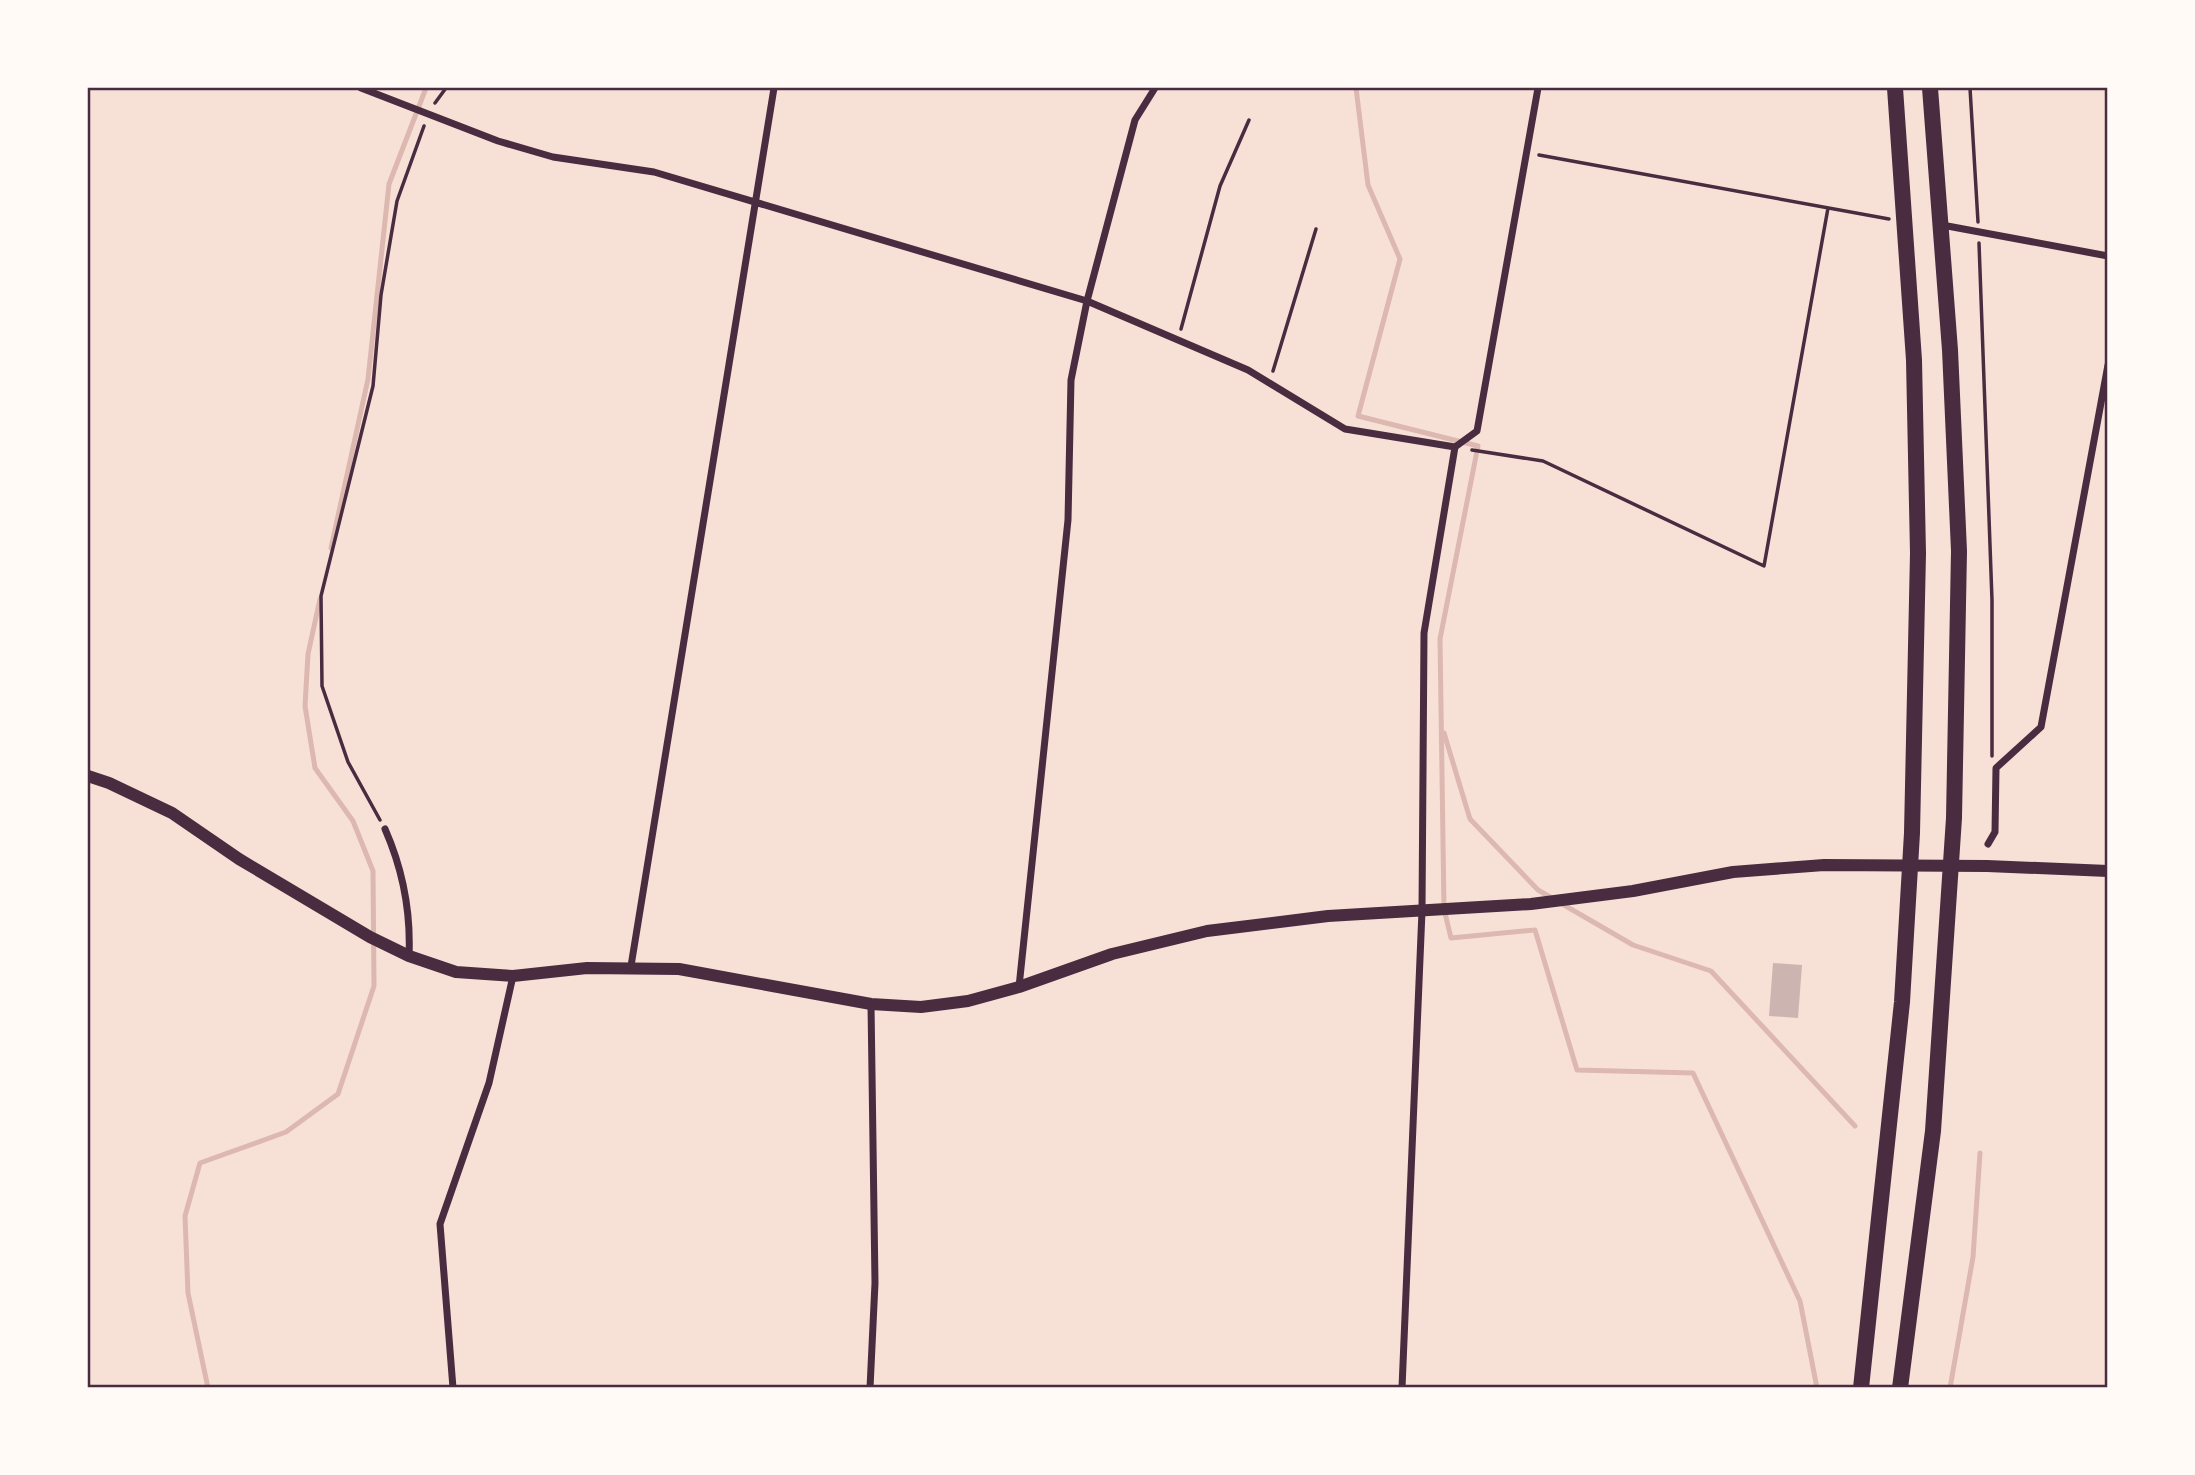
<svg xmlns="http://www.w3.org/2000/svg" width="2195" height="1475" font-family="'Sofia Sans Condensed',sans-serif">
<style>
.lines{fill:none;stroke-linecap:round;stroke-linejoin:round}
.stream{stroke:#dcb8b0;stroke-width:5}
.building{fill:#ccb4b1}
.path{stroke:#4a2c40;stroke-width:3.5}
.minor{stroke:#4a2c40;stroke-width:7}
.tertiary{stroke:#4a2c40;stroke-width:12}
.trunk{stroke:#4a2c40;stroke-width:16}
.neatline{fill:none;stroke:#4a2c40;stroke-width:2.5}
</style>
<rect width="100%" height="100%" fill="#f7e1d7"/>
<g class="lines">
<path class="stream" d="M1356,88L1368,185L1400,259L1358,416L1478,446L1440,639L1444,909L1451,938L1535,930L1577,1070L1693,1073L1800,1301L1817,1388
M331,548L368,379L389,184L426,88
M1444,733L1470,819L1538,890L1633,945L1711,971L1855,1126
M208,1388L188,1293L185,1216L200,1163L286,1132L338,1094L374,986L373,871L353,821L315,768L305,706L308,654L320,599
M1950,1388L1973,1257L1980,1153"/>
</g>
<path class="building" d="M1773,963L1802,965L1798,1018L1769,1016Z"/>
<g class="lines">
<path class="path" d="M1970,88L1978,222
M435,103L446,88
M1539,155L1889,219
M1979,243L1992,600V756
M1181,329L1220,186L1249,120
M1273,371L1316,229
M1472,450L1543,461L1764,566L1828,208
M380,820L348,762L322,686L321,596L373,386L381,295L397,201L424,126"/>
<path class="minor" d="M361,88L498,141L553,157L654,172L1087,301L1248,370L1345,429L1455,447
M1942,225L2108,256
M385,829C403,870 411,911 409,956
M1988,844L1995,832L1996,768L2041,727L2108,365
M631,966L774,88
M1019,987L1068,520L1071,380L1087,301L1135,120L1155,88
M453,1388L440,1224L489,1083L513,976
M870,1388L875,1283L871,1004
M1402,1388L1422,911L1424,633L1455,447L1477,431L1538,88"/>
<path class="tertiary" d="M88,776L109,783L172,813L239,859L370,937L409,956L456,972L513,976L587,968L679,969L871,1004L921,1007L968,1001L1019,987L1112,954L1207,931L1328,916L1531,904L1633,891L1733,872L1824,865L1987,866L2108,871"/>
<path class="trunk" d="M1861,1388L1902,1002L1912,833L1918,553L1914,360L1895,88
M1900,1388L1933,1131L1954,818L1959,551L1950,350L1930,88"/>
</g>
<rect width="2195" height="1475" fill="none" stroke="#fffaf5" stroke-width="178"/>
<rect x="89" y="89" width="2017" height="1297" class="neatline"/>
</svg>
